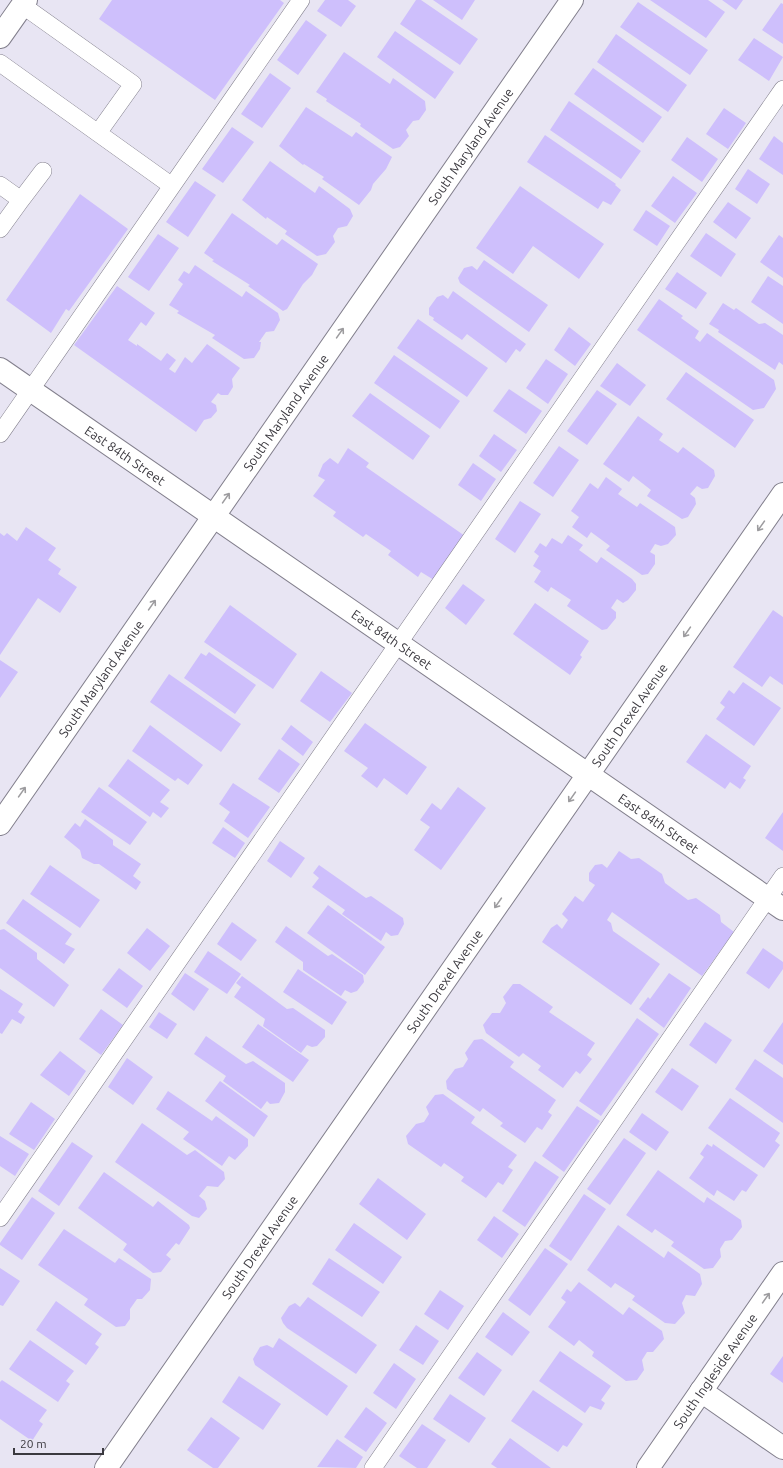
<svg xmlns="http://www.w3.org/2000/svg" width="783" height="1468" font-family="Ubuntu,sans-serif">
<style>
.building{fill:#cebffc}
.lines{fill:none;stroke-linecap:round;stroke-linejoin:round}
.service-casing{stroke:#827f8c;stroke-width:18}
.minor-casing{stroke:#827f8c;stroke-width:24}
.secondary-casing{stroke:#827f8c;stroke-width:24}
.service{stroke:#fff;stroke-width:17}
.minor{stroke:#fff;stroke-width:22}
.secondary{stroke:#fff;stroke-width:22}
.oneway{stroke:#9d9c9f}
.labels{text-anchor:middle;stroke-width:3;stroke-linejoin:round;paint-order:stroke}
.street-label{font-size:13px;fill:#3b393f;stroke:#e8e5f3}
</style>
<rect width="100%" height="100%" fill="#e8e5f3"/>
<path class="building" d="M112,0H280L284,3L215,100L99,19Z
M325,0H348L356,6L341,27L317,11Z
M416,0H421L478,39L460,65L400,24Z
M433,0H475L462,20Z
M650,0H708L725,12L706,38Z
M722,0H743L736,10Z
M638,2L708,50L690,75L620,27Z
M781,3L783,4V44L762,30Z
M306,20L327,35L298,75L277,60Z
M395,31L454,72L435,99L377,57Z
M616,34L687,85L668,112L597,62Z
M754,38L783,57L769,81L738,60Z
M344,52L390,84L393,78L425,101L426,110L419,120L413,121L406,130L409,136L400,147L393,149L360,126L361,124L326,101L327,99L316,92Z
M593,68L662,117L643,143L574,94Z
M270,73L291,88L262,128L241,114Z
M569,101L641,151L621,179L550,130Z
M306,107L352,137L356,132L392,157L386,169L373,184L371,190L359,205L322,179L324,177L304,164L303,165L279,146Z
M724,108L746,123L728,149L706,134Z
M232,127L254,142L223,183L202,169Z
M545,135L616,184L615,185L621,190L611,205L603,201L598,209L527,162Z
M774,136L783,143V175L759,159Z
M687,137L718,159L702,182L671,160Z
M270,161L315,193L319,186L350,209L353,216L347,226L338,228L333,236L335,242L326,254L317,256L285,234L287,231L267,217L266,219L242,200Z
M748,169L770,184L757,204L735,189Z
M673,176L697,193L675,223L651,206Z
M195,181L216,195L188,237L166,222Z
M520,186L604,244L579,279L533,246L513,274L476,248Z
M80,194L128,229L69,311L66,309L51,333L6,300Z
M728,202L751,218L736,239L713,222Z
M646,210L670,226L657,246L633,230Z
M232,213L277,245L282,239L318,264L312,275L303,284L287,309L283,311L248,286L250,285L212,261L214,260L204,253Z
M706,233L736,254L721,277L690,256Z
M158,234L179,248L149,291L128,277Z
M779,235L783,238V278L760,262Z
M484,260L548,305L529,332L460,283L458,278L464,268L472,266L477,270Z
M195,265L242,297L246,291L278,313L280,320L274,331L266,332L259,342H261L260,349L254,358L244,359L212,338L215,335L177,313L179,311L169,305L183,284L178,280L184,271L189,274Z
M677,272L707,293L696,309L665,289Z
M768,276L783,286V324L751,302Z
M117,286L155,313L146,326L141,322L128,340L137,346V344L161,361L167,353L176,360L169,369L175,373L185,357L192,363L207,344L240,368L232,379L233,387L228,395H221L218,393L211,402L216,405L217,411L211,418L204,420L196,432L74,345Z
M453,291L526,344L520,352L516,349L506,363L467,334L462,340L433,320L434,318L429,315V308L437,297L443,295L448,299Z
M659,299L683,316L681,318L699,331L695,338L700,342L707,333L774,380L776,389L764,408L753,410L637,330Z
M723,303L734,310L736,308L759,324L765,323L783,335V365L779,362L775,370L718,332L719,330L709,324Z
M418,319L488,368L467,397L397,348Z
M569,327L591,344L575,366L554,350Z
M394,355L460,401L440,429L374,383Z
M546,359L568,374L548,404L526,388Z
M617,363L646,385L630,406L600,386Z
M686,372L754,420L735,448L666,399Z
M509,389L542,411L526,434L493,411Z
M597,390L617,404L587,445L567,431Z
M370,393L430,436L413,460L352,416Z
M638,416L663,434L659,440L678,453L683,447L714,470L715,476L708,488L702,489L697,486L690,494L695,498L696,504L688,517L682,519L647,496L651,490L633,476L629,482L603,464Z
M494,434L517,450L501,472L479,456Z
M559,446L579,460L553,497L533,483Z
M348,448L369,463L366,467L465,536L434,580L421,572L418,577L388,555L391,551L366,534L363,537L333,516L336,512L313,496L325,480L318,476L323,464L330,458L338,464Z
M473,463L496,479L481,501L458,485Z
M606,477L622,489L618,494L637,507L640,503L675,527L676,535L668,544L661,546L655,544L650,552L655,555V564L648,574L642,575L606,550L610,546L591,532L587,538L572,527L579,517L571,511L590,483L598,489Z
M520,501L541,514L515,553L495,539Z
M26,527L56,548L48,560L61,569L58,574L77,587L60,613L38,598L0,655V533L4,536L7,533L17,541Z
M568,535L583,545L579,550L597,563L601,557L632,579L636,584V590L628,600L623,603L617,599L611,608L616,612V618L607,629L602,630L567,606L571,600L551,587L548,592L534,582L541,571L533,566L539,556L534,552L540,543L546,547L552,538L562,544Z
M463,584L485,600L466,625L445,608Z
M535,603L589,641L580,655L582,657L570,675L513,634Z
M230,605L297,654L273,689L204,642Z
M773,610L783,617V685L770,676L762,687L733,667Z
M209,652L256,685L235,714L184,678L201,653L206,656Z
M0,660L18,672L0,698Z
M321,671L352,693L330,722L300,701Z
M169,674L241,724L221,752L150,702Z
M743,682L781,708L754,746L716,719L725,707L720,703L729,690L734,694Z
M365,723L427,767L407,795L384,778L377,788L361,776L368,768L344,751Z
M150,725L203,765L188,785L178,778L175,781L132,751Z
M291,725L313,742L303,756L281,739Z
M706,734L751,766L743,778L746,780L740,789L730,782L725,789L686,762Z
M279,749L300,764L279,793L258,779Z
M128,759L170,790L160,802L169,808L161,818L153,812L150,817L108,786Z
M233,783L270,807L248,838L224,821L230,812L219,804Z
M99,787L147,822L130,845L81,812Z
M458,787L486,808L441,870L414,850L430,827L420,820L432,803L441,810Z
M783,812V851L765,838Z
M85,819L113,840V845L141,864L133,876L141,882L136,890L99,864H94L82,858L80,850L64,837L75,823L80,827Z
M223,827L245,843L235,858L212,843Z
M280,841L305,858L291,878L267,861Z
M619,851L631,859L639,858L662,874L665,883L688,900L696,898L720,915L721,922L734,932L702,976L612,912L607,920L611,923L613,931L660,964L631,1005L542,942L551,928L557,924L562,929L568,920L562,914L575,896L583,902L595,885L589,881V873L595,865L602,864L607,868Z
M50,865L100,900L80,928L30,894Z
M319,865L366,898L371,896L403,918L404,924L398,935L391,936L386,932L381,941L342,914L345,910L312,887L319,878L313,873Z
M23,899L72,934L65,944L75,949L64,964L6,923Z
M328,905L385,947L365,975L307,933Z
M232,922L257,940L241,961L217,944Z
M286,926L328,956L332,954L363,975L364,982L357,991L351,993L345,990L341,996L303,970V962L275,942Z
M147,928L170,946L150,971L127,953Z
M4,929L37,953V959L69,985L54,1007L0,968V930Z
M763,948L783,962V969L769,989L746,973Z
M208,951L241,974L227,994L194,972Z
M119,968L143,986L127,1008L102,990Z
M298,969L347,1002L332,1025L283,992Z
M185,973L209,989L194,1011L171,994Z
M669,973L691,988L664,1028L639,1009L648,997L650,999Z
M242,976L287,1009L293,1008L325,1030V1037L317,1046L312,1047L307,1045L301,1053L263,1026L265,1019L234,997L241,987L236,983Z
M513,984H520L553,1007L549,1012L595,1043L587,1055L592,1059L580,1074L576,1071L563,1088L538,1070L541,1066L523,1053L519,1057L486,1033L483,1025L492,1013H500L506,1003L503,997Z
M0,989L23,1004L18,1012L25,1017L21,1024L12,1019L2,1034L0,1033Z
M101,1009L123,1025L101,1055L79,1039Z
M159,1012L177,1024L167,1039L149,1027Z
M637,1018L659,1034L601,1116L579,1101Z
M705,1022L732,1040L716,1064L689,1045Z
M783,1022V1065L763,1051Z
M258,1024L309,1060L293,1082L242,1047Z
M206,1036L246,1064L253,1061L285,1083V1092L279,1103L270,1104L267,1101L261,1109L223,1081L226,1076L194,1054Z
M482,1039L514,1062L510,1067L556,1100L548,1112L552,1115L542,1130L537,1127L525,1143L500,1126L503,1123L483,1108L480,1112L447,1089L446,1081L455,1069L463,1067L468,1059L465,1053L474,1040Z
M60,1051L86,1071L69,1096L40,1075Z
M127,1058L153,1077L133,1105L108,1087Z
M755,1059L783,1078V1123L735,1089Z
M672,1068L699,1086L682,1111L655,1092Z
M220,1081L268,1116L254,1137L205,1101Z
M168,1091L212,1121L216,1116L248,1139V1146L235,1160L229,1156L222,1166L183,1139L189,1132L156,1109Z
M443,1094L475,1117L471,1123L517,1155L508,1167L513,1170L503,1185L498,1182L486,1198L461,1181L464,1177L444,1163L441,1167L408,1144L406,1136L416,1124L424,1122L429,1114L426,1107L435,1095Z
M730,1098L780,1133L775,1141L780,1145L764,1168L708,1128Z
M31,1102L55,1119L34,1150L9,1134Z
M577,1106L600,1121L564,1172L542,1156Z
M642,1113L669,1132L656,1151L629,1132Z
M142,1123L187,1155L195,1150L224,1172L225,1179L218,1187L207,1186L199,1196L205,1201L207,1209L199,1218L192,1216L115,1162Z
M0,1136L29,1154L15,1176L0,1166Z
M624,1138L646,1153L610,1205L587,1189Z
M72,1142L93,1156L59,1206L38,1191Z
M707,1144L712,1147L713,1144L758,1175L746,1192L742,1190L734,1201L717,1190L714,1196L689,1178L704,1157L700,1154Z
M535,1161L559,1177L525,1227L502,1211Z
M658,1170L704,1203L707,1197L741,1220L742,1227L732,1240L725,1241L720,1249L721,1257L713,1268L704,1269L671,1246L674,1242L655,1229L652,1233L626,1215Z
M104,1172L153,1207L158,1201L189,1225L190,1228L179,1245L176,1243L166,1255L171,1259L161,1272L153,1273L123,1250L127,1244L78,1208Z
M378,1178L426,1214L407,1240L359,1204Z
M584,1194L606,1209L571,1261L549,1246Z
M32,1197L55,1213L22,1260L0,1245V1243Z
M494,1216L519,1234L502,1258L477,1240Z
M354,1223L402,1257L383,1284L335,1250Z
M618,1225L664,1258L668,1251L700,1274L702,1284L695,1296L686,1295L682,1303L685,1313L675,1324L665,1323L632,1300L635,1296L615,1283L611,1288L587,1270Z
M64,1229L115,1263L119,1258L151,1279L150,1290L142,1299H137L130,1309V1319L125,1326L116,1327L84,1305L88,1299L38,1265Z
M545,1248L568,1264L530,1316L508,1300Z
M329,1258L380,1292L362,1317L312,1284Z
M0,1268L20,1281L3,1306L0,1305Z
M579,1282L623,1315L629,1307L662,1331L664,1339L653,1352H647L642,1360L644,1370L637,1380L626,1381L592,1356L594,1352L579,1340L574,1346L548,1327L566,1302L561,1298L567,1289L571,1292Z
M440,1290L464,1306L448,1330L424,1314Z
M308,1297L377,1345L356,1374L287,1328L283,1323L281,1318L289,1306L295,1303L300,1307Z
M56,1301L102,1334L95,1344L99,1347L86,1365L36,1330Z
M503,1312L530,1332L512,1356L485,1337Z
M416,1325L439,1341L423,1365L399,1350Z
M279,1338L348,1386L327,1416L255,1365L253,1359L260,1347L267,1345L273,1348Z
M30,1340L74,1371L66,1381L70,1384L58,1402L9,1369Z
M560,1351L611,1386L601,1400L605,1403L601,1410L590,1406L585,1413L539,1381Z
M477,1352L502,1370L484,1396L458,1378Z
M783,1356V1383L770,1374Z
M394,1363L416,1379L396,1409L373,1393Z
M239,1376L281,1404L263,1430L222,1402Z
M2,1380L47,1410L39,1421L43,1424L32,1441L0,1419V1382Z
M533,1390L583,1424L567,1447L563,1445L558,1452L511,1421Z
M450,1394L486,1418L469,1443L433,1419Z
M366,1407L387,1423L366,1452L344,1437Z
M211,1417L240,1438L218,1468H213L187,1450Z
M422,1424L446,1440L427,1468H417L399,1456Z
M510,1438L551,1468H497L491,1464Z
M337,1439L363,1457L356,1468L317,1467Z"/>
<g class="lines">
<g class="service-casing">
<path id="service" d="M22,5L133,84L98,133
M0,63L172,186
M0,185L21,200L0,229
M21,200L43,171
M0,434L301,0
M0,1218L783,89
M373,1468L783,876"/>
</g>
<g class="minor-casing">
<g id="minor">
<path id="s1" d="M0,369L783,909"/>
<path id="s2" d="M0,824L572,0"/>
<path d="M701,1391L783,1448"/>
<path id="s3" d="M106,1468L783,494"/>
<path id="s4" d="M648,1468L783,1273"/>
</g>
</g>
<g class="secondary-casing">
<path id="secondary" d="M0,37L26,0"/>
</g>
<use href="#service" class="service"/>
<use href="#minor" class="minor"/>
<use href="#secondary" class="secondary"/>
</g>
<defs><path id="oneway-shaft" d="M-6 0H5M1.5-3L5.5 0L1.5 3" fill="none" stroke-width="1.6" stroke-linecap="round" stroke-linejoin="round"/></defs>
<g class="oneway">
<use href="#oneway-shaft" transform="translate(340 333) rotate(-55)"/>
<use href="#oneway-shaft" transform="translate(226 498) rotate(-55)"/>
<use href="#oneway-shaft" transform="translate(761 526) rotate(125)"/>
<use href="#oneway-shaft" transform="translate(152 605) rotate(-55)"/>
<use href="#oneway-shaft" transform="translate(687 632) rotate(125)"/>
<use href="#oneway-shaft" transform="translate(22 792) rotate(-55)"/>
<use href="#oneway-shaft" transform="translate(572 797) rotate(125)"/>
<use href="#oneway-shaft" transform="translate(498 903) rotate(125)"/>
<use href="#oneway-shaft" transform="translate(766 1298) rotate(-55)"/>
</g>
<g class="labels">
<g class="street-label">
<text dy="5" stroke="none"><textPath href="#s2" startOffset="825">South Maryland Avenue</textPath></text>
<text dy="5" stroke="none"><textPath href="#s2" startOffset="501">South Maryland Avenue</textPath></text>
<text dy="5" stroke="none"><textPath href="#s1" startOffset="152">East 84th Street</textPath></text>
<text dy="5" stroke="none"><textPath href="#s1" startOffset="476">East 84th Street</textPath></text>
<text dy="5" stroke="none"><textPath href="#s2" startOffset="177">South Maryland Avenue</textPath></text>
<text dy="5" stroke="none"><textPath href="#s3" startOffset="917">South Drexel Avenue</textPath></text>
<text dy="5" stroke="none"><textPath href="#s1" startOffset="800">East 84th Street</textPath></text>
<text dy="5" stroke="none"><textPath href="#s3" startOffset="593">South Drexel Avenue</textPath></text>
<text dy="5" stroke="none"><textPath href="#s3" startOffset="269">South Drexel Avenue</textPath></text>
<text dy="5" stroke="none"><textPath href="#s4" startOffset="118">South Ingleside Avenue</textPath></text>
</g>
</g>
<path d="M14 1448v6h89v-6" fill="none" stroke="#3b393f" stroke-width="2"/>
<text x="20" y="1448" font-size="12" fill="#3b393f" stroke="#e8e5f3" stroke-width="3" paint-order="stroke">20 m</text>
</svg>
